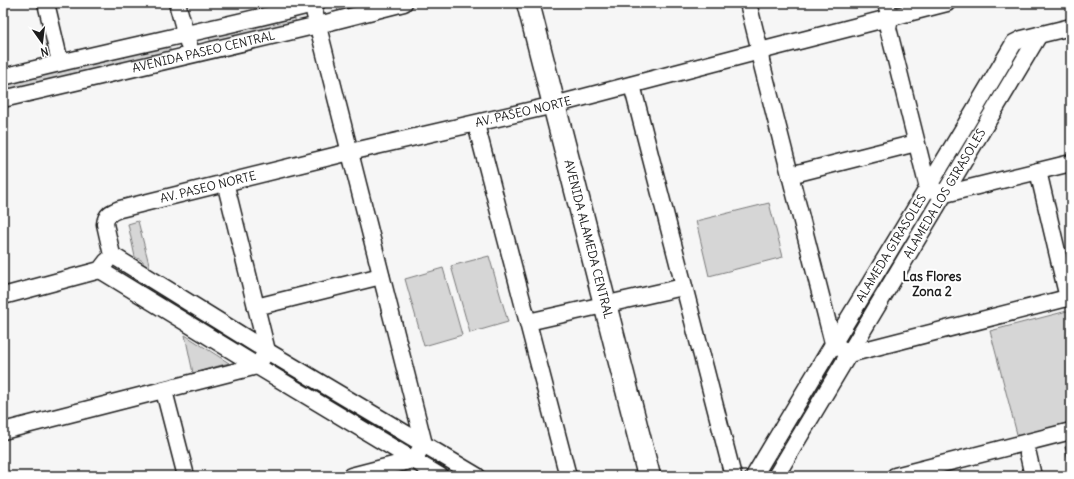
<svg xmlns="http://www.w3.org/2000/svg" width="1074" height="479" font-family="Delius,sans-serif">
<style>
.green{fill:#d6d6d6;stroke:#797979}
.building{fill:#c0c0c0;stroke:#1c1c1c;filter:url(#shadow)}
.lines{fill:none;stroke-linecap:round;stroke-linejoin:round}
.street-casing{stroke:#1c1c1c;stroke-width:19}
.secondary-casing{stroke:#1c1c1c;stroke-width:25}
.street{stroke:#fff;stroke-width:16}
.secondary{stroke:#fff;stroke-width:22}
.labels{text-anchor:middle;stroke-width:4;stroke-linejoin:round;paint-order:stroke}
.street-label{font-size:12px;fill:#1c1c1c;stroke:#fff}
.neighbourhood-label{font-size:13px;font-weight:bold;fill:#1c1c1c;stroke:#fff}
</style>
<defs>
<filter id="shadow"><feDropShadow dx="3.5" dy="-3.5" stdDeviation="0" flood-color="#0004"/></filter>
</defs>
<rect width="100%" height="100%" fill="#f6f6f6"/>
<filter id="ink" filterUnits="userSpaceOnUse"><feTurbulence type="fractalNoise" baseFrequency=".025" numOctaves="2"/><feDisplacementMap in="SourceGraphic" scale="8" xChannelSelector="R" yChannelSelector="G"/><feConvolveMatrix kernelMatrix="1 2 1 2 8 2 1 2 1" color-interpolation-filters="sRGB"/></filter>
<g filter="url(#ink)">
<path class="green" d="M348,3H375L338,13L337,6Z
M294,16L296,23L211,43L209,37Z
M169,46L171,53L3,92V85Z
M1015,53L1020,56L956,165L951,162Z
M769,203L783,257L709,276L696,221Z
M918,217L923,220L860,324L855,321Z
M138,221L150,268L143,264V261L135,257L128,224Z
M489,256L508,322L470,333L451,266Z
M443,268L462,335L424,346L405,279Z
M133,277L235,340L232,345L130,282Z
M1071,310V424L1018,438L990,331Z
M185,335L229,363L193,373Z
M283,368L393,434L390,440L280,374Z
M827,368L833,372L769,476H762Z
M440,461L464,476H452L436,466Z"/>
<path class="building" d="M1071,446V467H1070L1065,447Z"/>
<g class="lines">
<g class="street-casing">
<g id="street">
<path d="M46,3L60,62"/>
<path d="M177,3L189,46"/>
<path d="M312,3L424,444L413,460L351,476"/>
<path d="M748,3L760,51L761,61L833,343L849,354L1071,297"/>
<path d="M886,3L890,18L888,28L928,188L945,194L1071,163"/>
<path d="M3,77C107,50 213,30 317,3"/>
<path d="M632,85L733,476"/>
<path id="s1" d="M3,99L318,25L404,3"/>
<path d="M476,124L568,476"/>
<path d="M1038,171L1068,298"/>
<path d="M790,175L916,143"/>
<path d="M100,270L257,366L440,476"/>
<path d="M3,296L100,270L107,261"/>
<path d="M256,307L381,276"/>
<path d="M528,322L683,287"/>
<path d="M164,391L186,476"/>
<path d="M3,431L257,366L267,351L225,182"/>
<path d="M1028,454L1033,476"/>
<path id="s2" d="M477,476L267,351L112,255L105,224C106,214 112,212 120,209L350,152L554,105L760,51L947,3"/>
<path id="s3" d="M754,476C840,331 929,188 1014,43L1022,39L1071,27"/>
<path id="s4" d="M776,476L1039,35"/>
<path d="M895,476L1071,431"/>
</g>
</g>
<g class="secondary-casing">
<g id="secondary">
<path id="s5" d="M528,3L649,476"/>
</g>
</g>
<use href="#street" class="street"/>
<use href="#secondary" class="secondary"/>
</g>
</g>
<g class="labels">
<g class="street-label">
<text dy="4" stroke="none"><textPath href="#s1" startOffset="206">AVENIDA PASEO CENTRAL</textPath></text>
<text dy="4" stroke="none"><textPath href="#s2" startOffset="896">AV. PASEO NORTE</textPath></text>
<text dy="4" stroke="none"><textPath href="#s2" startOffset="572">AV. PASEO NORTE</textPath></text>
<text dy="4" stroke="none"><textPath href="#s4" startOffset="329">ALAMEDA LOS GIRASOLES</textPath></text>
<text dy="4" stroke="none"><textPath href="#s5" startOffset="244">AVENIDA ALAMEDA CENTRAL</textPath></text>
<text dy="4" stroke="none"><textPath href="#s3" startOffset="266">ALAMEDA GIRASOLES</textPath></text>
</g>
<g class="neighbourhood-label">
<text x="932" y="281">Las Flores<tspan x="932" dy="15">Zona 2</tspan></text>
</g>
</g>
<rect width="1074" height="479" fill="none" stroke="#fff" stroke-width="16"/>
<rect x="8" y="8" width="1058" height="463" fill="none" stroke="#1c1c1c" stroke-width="1.5" filter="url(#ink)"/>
<g transform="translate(42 42) rotate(166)" stroke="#ffffff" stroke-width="3" paint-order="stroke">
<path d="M0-3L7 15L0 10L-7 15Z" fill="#1c1c1c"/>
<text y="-6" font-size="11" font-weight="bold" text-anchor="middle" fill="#1c1c1c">N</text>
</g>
</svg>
